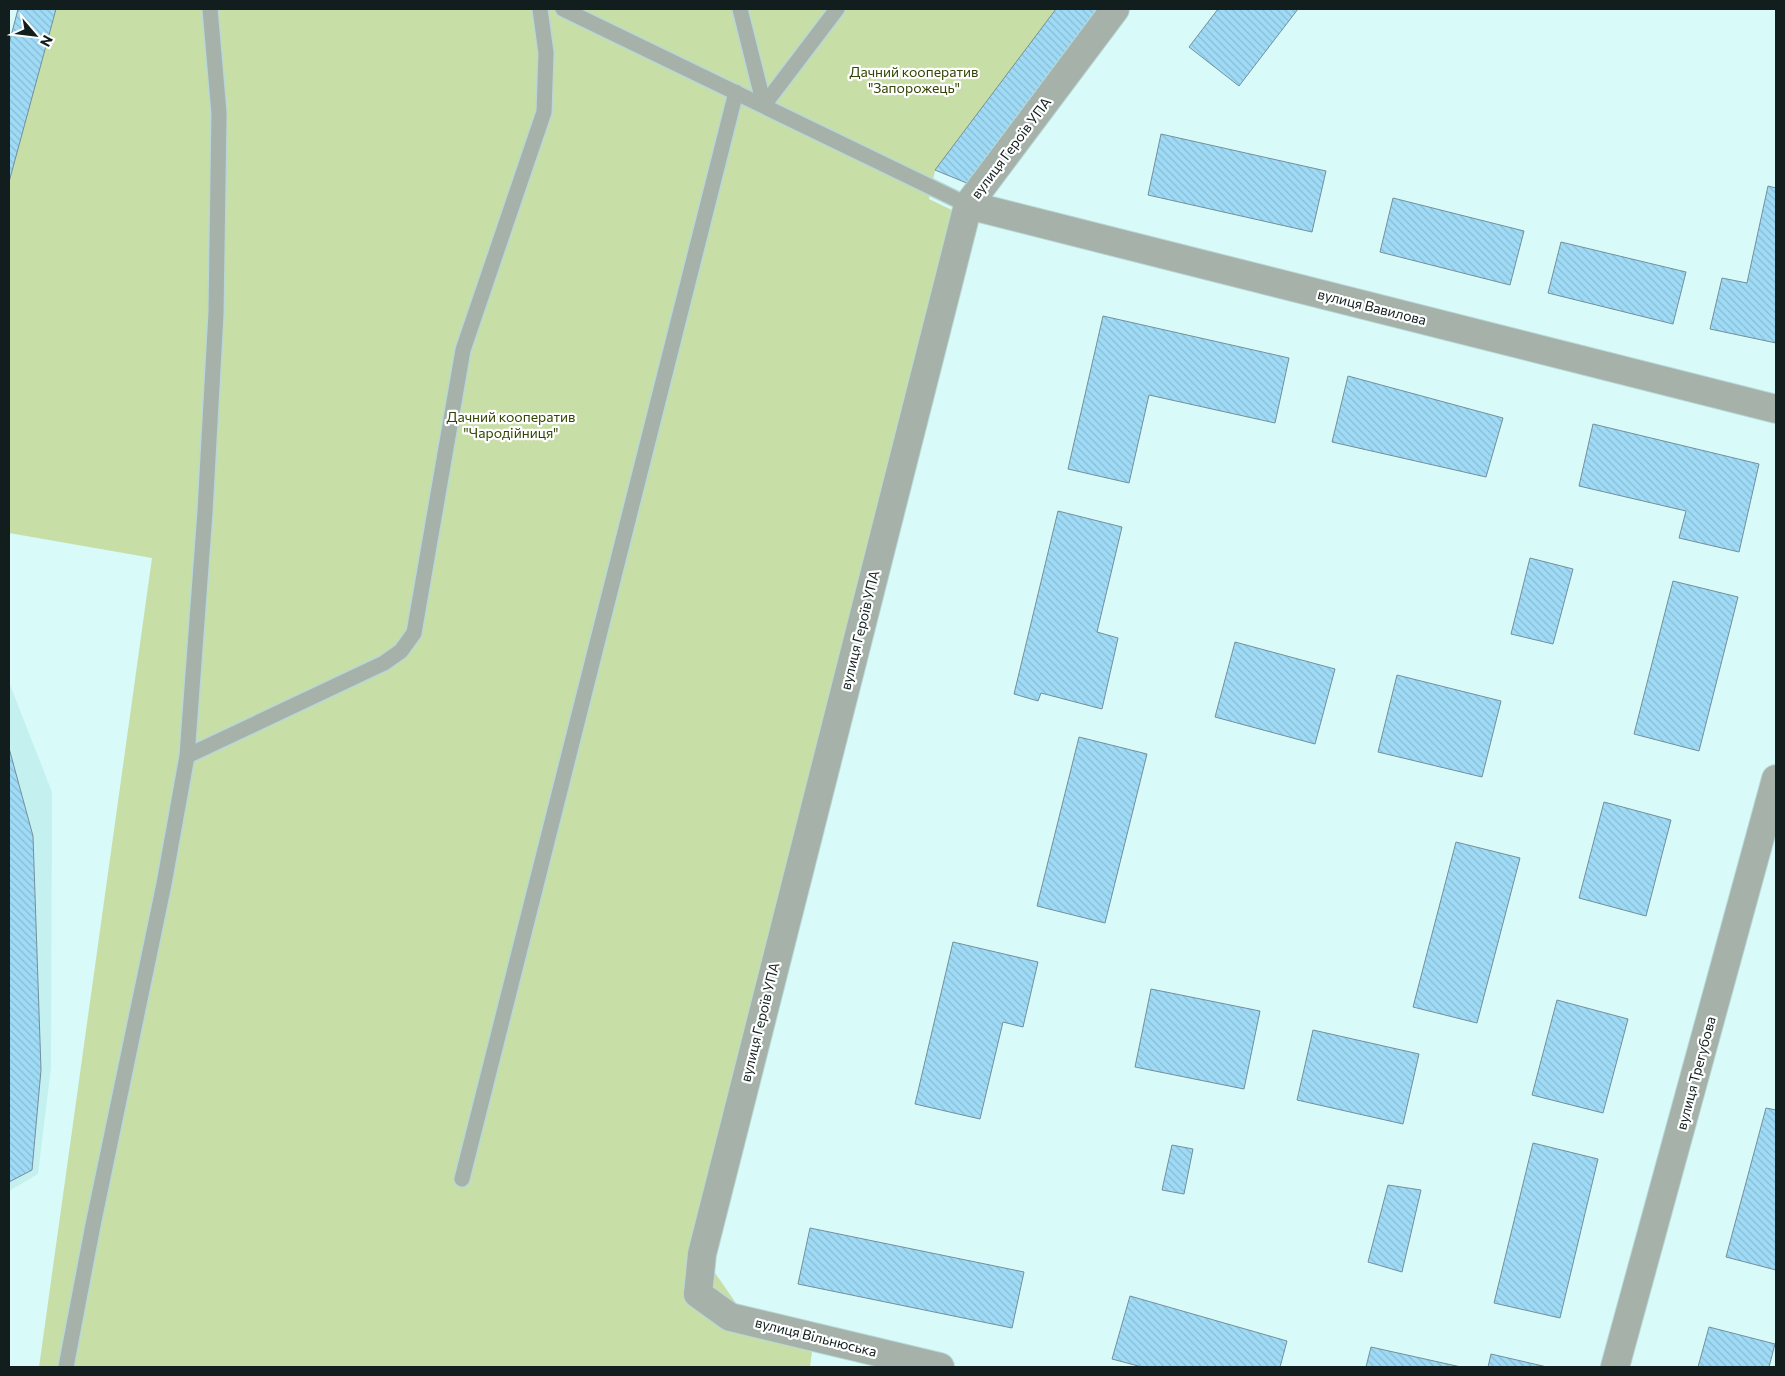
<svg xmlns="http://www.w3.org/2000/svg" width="1785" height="1376" font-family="Commissioner,sans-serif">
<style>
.built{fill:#c4f1ef}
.green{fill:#c8dea7}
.building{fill:url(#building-back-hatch);stroke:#748f9c}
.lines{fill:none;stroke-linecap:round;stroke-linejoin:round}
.lane-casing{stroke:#b8d8d7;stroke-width:18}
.street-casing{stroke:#b8d8d7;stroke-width:30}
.lane{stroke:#a6b1aa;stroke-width:15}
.street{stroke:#a6b1aa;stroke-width:28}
.labels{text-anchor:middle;stroke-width:4.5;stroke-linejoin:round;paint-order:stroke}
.park-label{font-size:14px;fill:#324502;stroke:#fff}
.street-label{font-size:14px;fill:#111e1d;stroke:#fff}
</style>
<defs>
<pattern id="building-back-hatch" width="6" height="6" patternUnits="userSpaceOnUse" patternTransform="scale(1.25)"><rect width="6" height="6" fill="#9fdbf6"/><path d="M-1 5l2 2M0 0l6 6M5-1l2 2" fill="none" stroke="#88bcd2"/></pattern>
</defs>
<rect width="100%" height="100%" fill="#d8fbfa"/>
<path class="built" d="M9,682L52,792L51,1068L38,1174L9,1191Z"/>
<path class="green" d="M37,9H1057L935,171L929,199L954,211L702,1254L756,1332L812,1352L810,1367H39L152,558L9,533V110Z"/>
<path class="building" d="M18,9H56L9,182V44Z
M1056,9H1103L974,186L935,170Z
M1218,9H1298L1239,86L1189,47Z
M1161,134L1326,171L1312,232L1148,195Z
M1768,186L1776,188V343L1710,329L1722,278L1747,283Z
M1393,198L1524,231L1510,285L1380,252Z
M1561,242L1686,272L1673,324L1548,293Z
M1103,316L1289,358L1275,423L1149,395L1129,483L1068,469Z
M1348,376L1503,418L1486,477L1332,442Z
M1593,424L1759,464L1739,552L1679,538L1686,511L1579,486Z
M1058,511L1122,527L1097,632L1118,638L1102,709L1041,693L1038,701L1014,694Z
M1530,558L1573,569L1553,644L1511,634Z
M1673,581L1738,597L1699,751L1634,734Z
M1235,642L1335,669L1315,744L1215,717Z
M1397,675L1501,701L1482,777L1378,752Z
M1079,737L1147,754L1105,923L1037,906Z
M9,748L33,836L41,1070L32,1170L9,1182Z
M1604,802L1671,820L1646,916L1579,898Z
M1456,842L1520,858L1477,1023L1413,1007Z
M953,942L1038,962L1023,1027L1003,1022L980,1119L915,1104Z
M1151,989L1260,1011L1244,1089L1135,1067Z
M1557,1000L1628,1019L1603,1113L1532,1095Z
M1313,1030L1419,1054L1403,1124L1297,1100Z
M1766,1108L1776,1110V1270L1726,1257Z
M1533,1143L1598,1159L1560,1318L1494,1303Z
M1172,1145L1193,1149L1184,1194L1162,1190Z
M1388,1185L1421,1190L1402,1272L1368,1262Z
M810,1228L1024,1272L1012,1328L798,1284Z
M1130,1296L1287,1341L1280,1367H1142L1112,1359Z
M1709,1327L1775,1344L1769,1367H1698Z
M1371,1347L1461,1367H1366Z
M1491,1354L1547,1367H1488Z"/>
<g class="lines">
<g class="lane-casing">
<path id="lane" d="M563,9L968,205
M740,9L764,105
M764,105L837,9
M187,756L384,663L401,651L414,633L463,350L544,112L546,53L540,9
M462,1179L736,92
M66,1367L93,1225L164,884L187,756L205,512L216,313L219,113L210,9"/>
</g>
<g class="street-casing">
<path id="street" d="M968,205L1776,409
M940,1367L730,1317L698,1294L702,1254L968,205L1115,9
M1615,1367L1776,779"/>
</g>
<use href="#lane" class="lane"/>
<use href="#street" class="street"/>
</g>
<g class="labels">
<g class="park-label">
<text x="914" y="77">Дачний кооператив<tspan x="914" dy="16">"Запорожець"</tspan></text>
<text x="511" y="422">Дачний кооператив<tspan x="511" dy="16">"Чародійниця"</tspan></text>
</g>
<g class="street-label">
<text transform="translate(1011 148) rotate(-53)" y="5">вулиця Героїв УПА</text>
<text transform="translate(1372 307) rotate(14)" y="5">вулиця Вавилова</text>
<text transform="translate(860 630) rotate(-76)" y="5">вулиця Героїв УПА</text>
<text transform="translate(760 1022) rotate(-76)" y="5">вулиця Героїв УПА</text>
<text transform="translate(1696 1073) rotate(-75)" y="5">вулиця Трегубова</text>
<text transform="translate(816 1337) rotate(14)" y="5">вулиця Вільнюська</text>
</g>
</g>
<rect width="1785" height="1376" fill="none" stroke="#111e1d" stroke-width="20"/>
<g transform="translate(35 35) rotate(118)" stroke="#ffffff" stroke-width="4" paint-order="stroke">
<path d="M0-4L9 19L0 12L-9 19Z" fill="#111e1d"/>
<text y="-8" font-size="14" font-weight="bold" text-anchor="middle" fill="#111e1d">N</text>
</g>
</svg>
